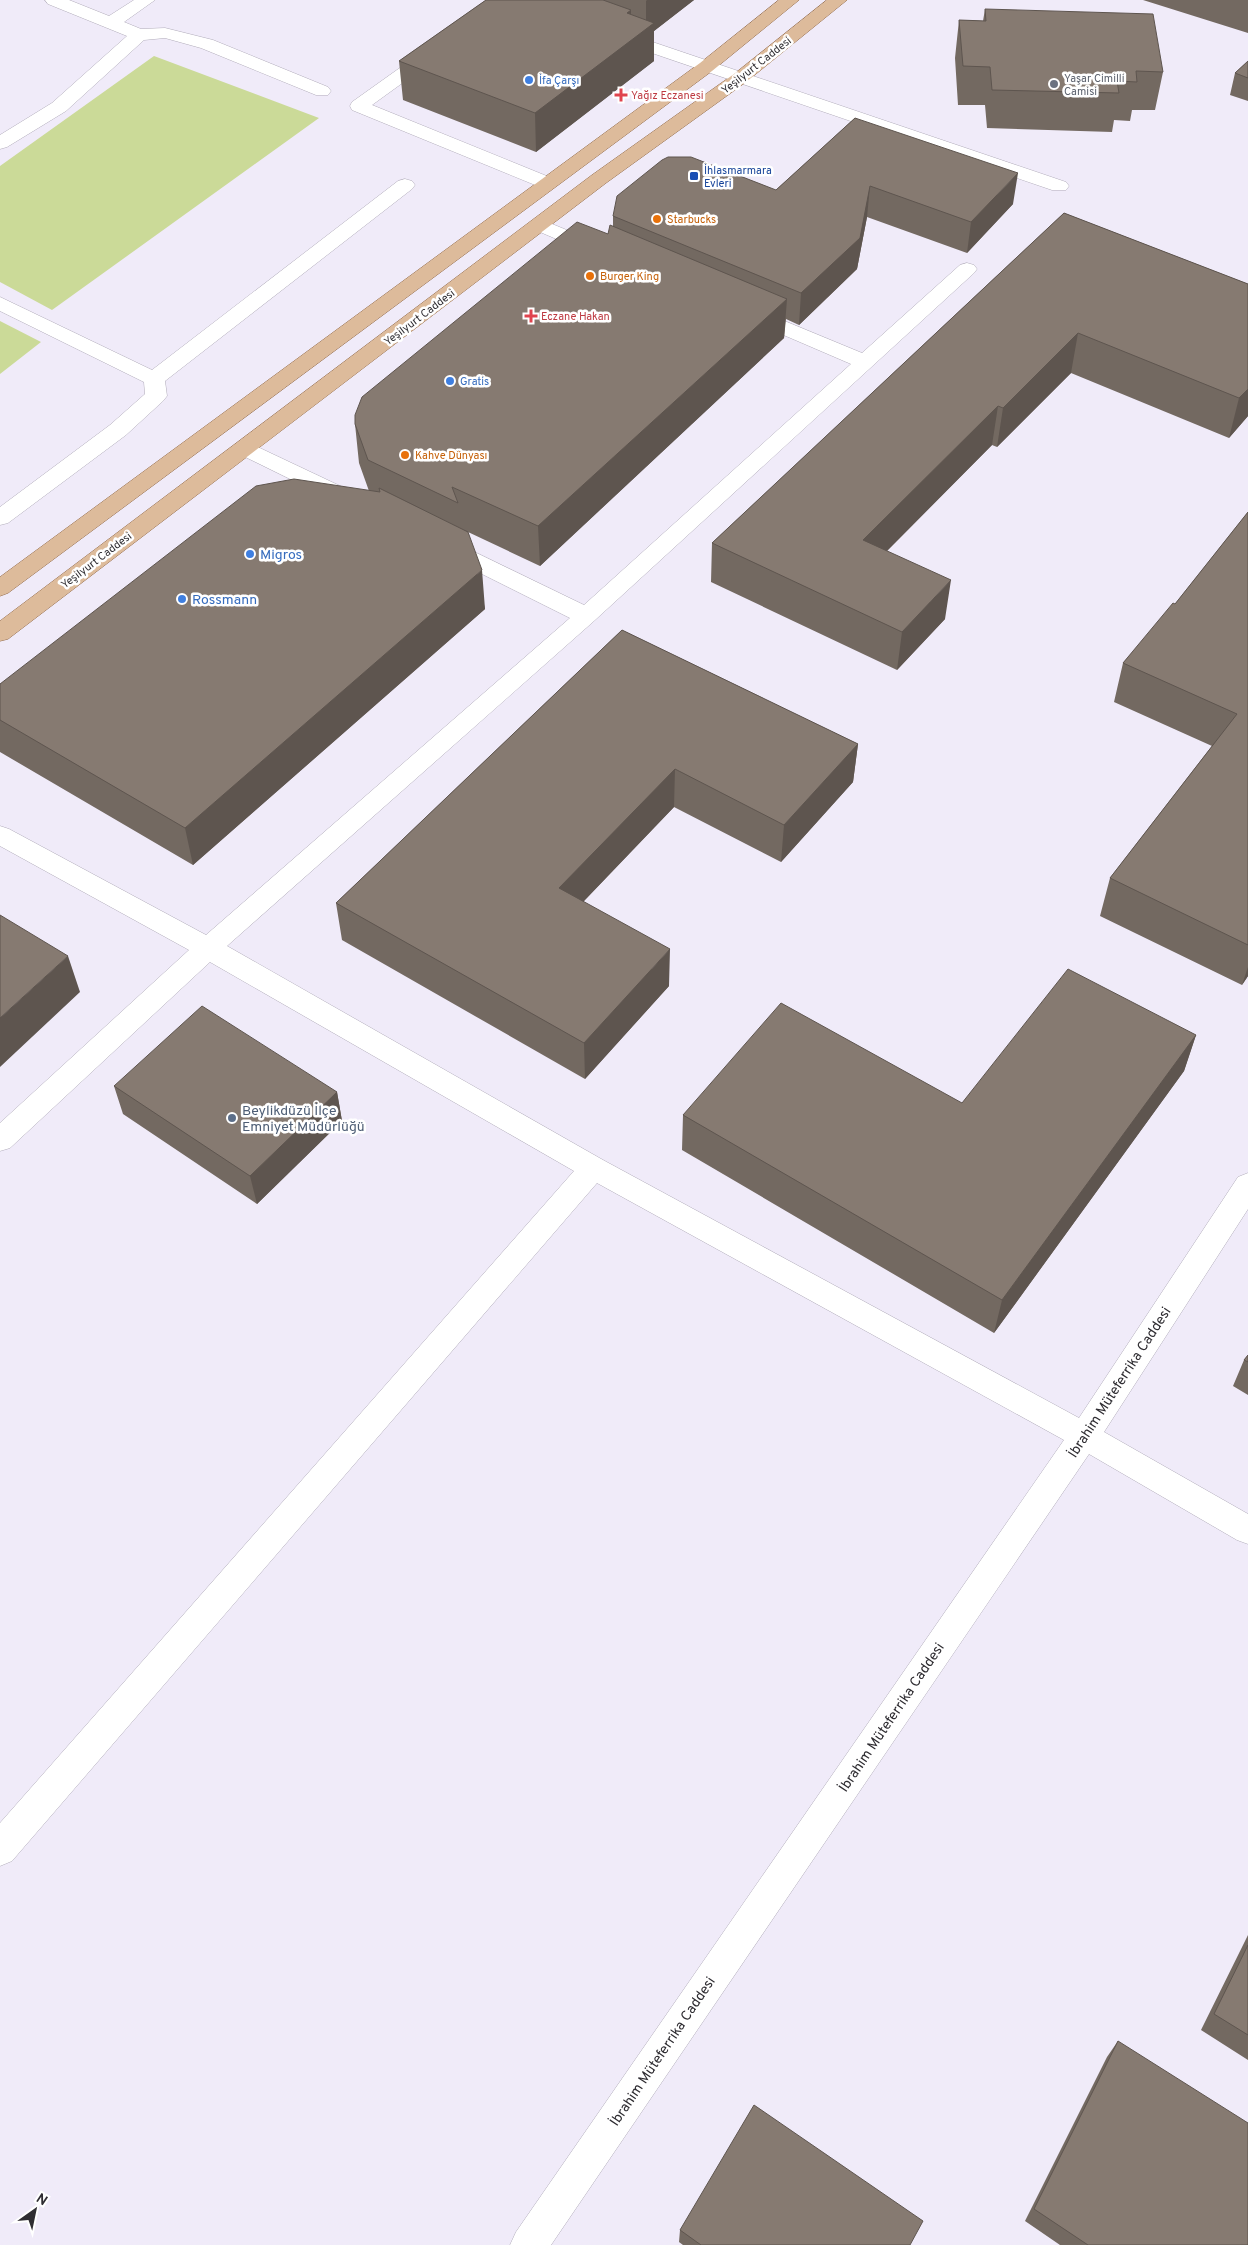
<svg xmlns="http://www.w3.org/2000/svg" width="1248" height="2245" font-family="Overpass,sans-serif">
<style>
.green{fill:#cbda98}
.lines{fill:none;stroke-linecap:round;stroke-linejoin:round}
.minor-casing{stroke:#b1acba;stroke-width:1}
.major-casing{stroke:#926b4b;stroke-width:1}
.minor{fill:#fff;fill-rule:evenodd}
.major{fill:#ddbb9b;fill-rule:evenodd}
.wall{fill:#736961}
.shaded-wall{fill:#5e554f}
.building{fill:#867a71;stroke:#5e554f}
.shop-dot{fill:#3f7fe0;stroke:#fff;stroke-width:2}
.worship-dot{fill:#6b7280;stroke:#fff;stroke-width:2}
.health-dot{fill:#e0444e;stroke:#fff;stroke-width:2}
.transit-dot{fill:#1a4fb4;stroke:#fff;stroke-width:2}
.food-dot{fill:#e8710a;stroke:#fff;stroke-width:2}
.service-dot{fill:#5c6f8a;stroke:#fff;stroke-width:2}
.labels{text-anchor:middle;stroke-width:5;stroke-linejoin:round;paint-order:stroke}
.far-street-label{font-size:11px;fill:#2f2d32;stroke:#fff}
.far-worship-label{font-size:11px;fill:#5b616d;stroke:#fff;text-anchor:start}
.far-shop-label{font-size:11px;fill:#366cbe;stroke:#fff;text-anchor:start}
.far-health-label{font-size:11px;fill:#be3a42;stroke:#fff;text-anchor:start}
.far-transit-label{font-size:11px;fill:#164399;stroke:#fff;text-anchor:start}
.far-food-label{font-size:11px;fill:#c56008;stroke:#fff;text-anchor:start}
.shop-label{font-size:14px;fill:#366cbe;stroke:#fff;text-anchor:start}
.service-label{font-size:14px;fill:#4e5e75;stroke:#fff;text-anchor:start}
.street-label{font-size:14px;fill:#2f2d32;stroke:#fff}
</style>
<rect width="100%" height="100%" fill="#f0ebf9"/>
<path class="green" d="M154,56L319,118L52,310L0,282V166Z
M0,321L41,342L0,374Z"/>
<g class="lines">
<g class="minor-casing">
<path id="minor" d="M45,0H69L109,16L134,0H155L124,22L141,29L165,28L213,40L328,87L331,91L328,95H316L201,48L165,38L144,40L66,111L7,147L0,149V135L52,103L127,36L48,4Z
M620,31L1066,182L1069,186L1066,190H1052L614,40L611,36L614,32Z
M431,49L437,50L440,54L437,58L372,105L554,179L557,183L554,187H540L352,110L350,106L352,102L425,50Z
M405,179L412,181L415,185L412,189L165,381L167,396L163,401L126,435L8,523L0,525V507L110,425L145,394L144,382L0,311V297L152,370L398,181Z
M540,219L603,245L606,249L603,253H589L533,229L530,225L533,221Z
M967,263L974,265L977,269L974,273L594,621L227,946L603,1160L1079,1418L1238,1177L1248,1173V1209L1104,1432L1248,1514V1544L1237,1540L1089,1454L551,2245H510L516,2232L1064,1440L597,1183L12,1861L0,1866V1823L574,1171L210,962L10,1148L0,1151V1123L189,950L0,846V826L9,829L206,935L570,618L438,552L435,547L438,542L446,540L454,542L584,605L851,364L744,318L741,314L744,310L751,308L758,310L862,353L960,265Z
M245,441L355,493L358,498L355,503L347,505L339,503L237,453L234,448L237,443Z"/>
</g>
<g class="major-casing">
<path id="major" d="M779,0H799L712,71L8,593L0,596V577L700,63Z
M827,0H847L746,82L606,183L8,639L0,641V621L592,175L734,74Z"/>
</g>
<use href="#minor" class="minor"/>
<use href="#major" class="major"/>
</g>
<path class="wall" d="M486,0H694L654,31V61L536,152L403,100L399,61Z
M1143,0H1248V33Z
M985,9L1163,72L1155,110H1132L1130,121L1114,120L1112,132L987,128L985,105H958L955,58L959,20L983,21Z
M1248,61V101L1230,95L1235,73Z
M855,118L1013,204L967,253L867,217L857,269L799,325L786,319L784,338L540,566L468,532L485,609L193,865L0,752V684L369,491L359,463L355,424L608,234L613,226V216L776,190Z
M1064,213L1248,284V416L1229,438L1071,373L997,447L992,445L887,551L945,619L897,670L711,582L712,543Z
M1248,512V976L1242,985L1100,916L1110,878L1212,746L1114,702L1123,663L1175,604Z
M622,630L858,744L853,782L781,862L674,807L583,902L669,986L585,1079L342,940L336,903Z
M1196,1035L1184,1071L994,1333L682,1150L683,1115L962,1103Z
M114,1086L337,1092L342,1121L257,1204L123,1114Z
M1248,1355V1395L1233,1386L1244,1360Z
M1248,1935V2060L1201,2030Z
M1118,2041L1248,2245H1060L1025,2221L1107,2057Z
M680,2230L910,2245H683L679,2242Z"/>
<path class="shaded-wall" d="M647,0H694L654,31V61L536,152L535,113L627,13L631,10V40L646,29V1Z
M1018,173L1013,204L967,253L971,222Z
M870,186L867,217L857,269L799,325L801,293Z
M787,299L784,338L540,566L538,526Z
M1078,333L1071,373L997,447L1003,408Z
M1248,389V416L1229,438L1239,398Z
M998,406L992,445L859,579L863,540Z
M482,570L485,609L193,865L185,828Z
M951,580L945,619L897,670L902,632Z
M858,744L853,782L781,862L784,825Z
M675,769L674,807L560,926L559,888Z
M670,949L669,986L585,1079L584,1043Z
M68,956L80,992L0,1067V1018Z
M1248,967V976L1242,985Z
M1196,1035L1184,1071L994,1333L1002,1300Z
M337,1092L342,1121L257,1204L250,1176Z"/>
<path class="building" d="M486,0H603L631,10L627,13L654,23L535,113L399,61Z
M985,9L1153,14L1163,72L1136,71L1137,82L1117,81L1119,93L992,90L990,67L963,66L959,20L986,21Z
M1248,61V78L1235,73Z
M855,118L1018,173L971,222L870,186L860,238L801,293L613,216L617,196L662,160L668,157H691L776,190Z
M1064,213L1248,284V389L1239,398L1078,333L1003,408L998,406L863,540L951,580L902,632L712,543Z
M577,222L608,234L610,225L787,299L538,526L452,487L458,503L368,460L355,424V415L362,397Z
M294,479L380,492L379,488L468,532L482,570L185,828L0,720V684L256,486Z
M1248,512V945L1110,878L1237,714L1123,663L1173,603L1175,604Z
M622,630L858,744L784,825L675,769L559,888L670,949L584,1043L336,903Z
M0,915L68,956L0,1018Z
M1068,969L1196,1035L1002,1300L683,1115L781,1003L962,1103Z
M202,1006L337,1092L250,1176L114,1086Z
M1248,1355V1362L1244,1360Z
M1248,1945V2035L1214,2014Z
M1118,2041L1248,2123V2245H1088L1034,2209Z
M754,2105L923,2221L910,2245H701L680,2230Z"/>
<g class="shop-dot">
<circle cx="529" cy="80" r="5"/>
<circle cx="450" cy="381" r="5"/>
<circle cx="250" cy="554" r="5"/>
<circle cx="182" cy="599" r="5"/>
</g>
<circle class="worship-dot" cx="1054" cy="84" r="5"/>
<g class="health-dot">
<path d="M618.5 87.5h5v5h5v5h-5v5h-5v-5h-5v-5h5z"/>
<path d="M528.5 308.5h5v5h5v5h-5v5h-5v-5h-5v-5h5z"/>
</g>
<rect class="transit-dot" x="689" y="171" width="10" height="10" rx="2.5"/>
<g class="food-dot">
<circle cx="657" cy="219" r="5"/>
<circle cx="590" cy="276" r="5"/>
<circle cx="405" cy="455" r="5"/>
</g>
<circle class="service-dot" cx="232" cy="1118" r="5"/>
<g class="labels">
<g class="far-street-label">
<text transform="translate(756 65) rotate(-38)" y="4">Yeşilyurt Caddesi</text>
<text transform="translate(419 317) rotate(-37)" y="4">Yeşilyurt Caddesi</text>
<text transform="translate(96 560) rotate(-37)" y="4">Yeşilyurt Caddesi</text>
</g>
<g class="far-worship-label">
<text x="1064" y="82">Yaşar Cimilli<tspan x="1064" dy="13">Camisi</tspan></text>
</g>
<g class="far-shop-label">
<text x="539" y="84">İfa Çarşı</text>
<text x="460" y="385">Gratis</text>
</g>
<g class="far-health-label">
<text x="631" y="99">Yağız Eczanesi</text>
<text x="541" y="320">Eczane Hakan</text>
</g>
<g class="far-transit-label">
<text x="704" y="174">İhlasmarmara<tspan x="704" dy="13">Evleri</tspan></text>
</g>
<g class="far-food-label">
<text x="667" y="223">Starbucks</text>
<text x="600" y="280">Burger King</text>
<text x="415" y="459">Kahve Dünyası</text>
</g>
<g class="shop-label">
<text x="260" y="559">Migros</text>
<text x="192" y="604">Rossmann</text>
</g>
<g class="service-label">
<text x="242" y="1115">Beylikdüzü İlçe<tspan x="242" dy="16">Emniyet Müdürlüğü</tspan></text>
</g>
<g class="street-label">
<text transform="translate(1119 1382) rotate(-57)" y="5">İbrahim Müteferrika Caddesi</text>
<text transform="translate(891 1717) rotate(-56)" y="5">İbrahim Müteferrika Caddesi</text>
<text transform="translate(662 2051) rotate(-56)" y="5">İbrahim Müteferrika Caddesi</text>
</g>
</g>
<g transform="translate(35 2210) rotate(33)" stroke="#ffffff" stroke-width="4" paint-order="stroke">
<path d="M0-4L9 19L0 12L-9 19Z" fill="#2f2d32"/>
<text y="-8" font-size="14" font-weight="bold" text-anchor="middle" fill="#2f2d32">N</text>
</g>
</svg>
